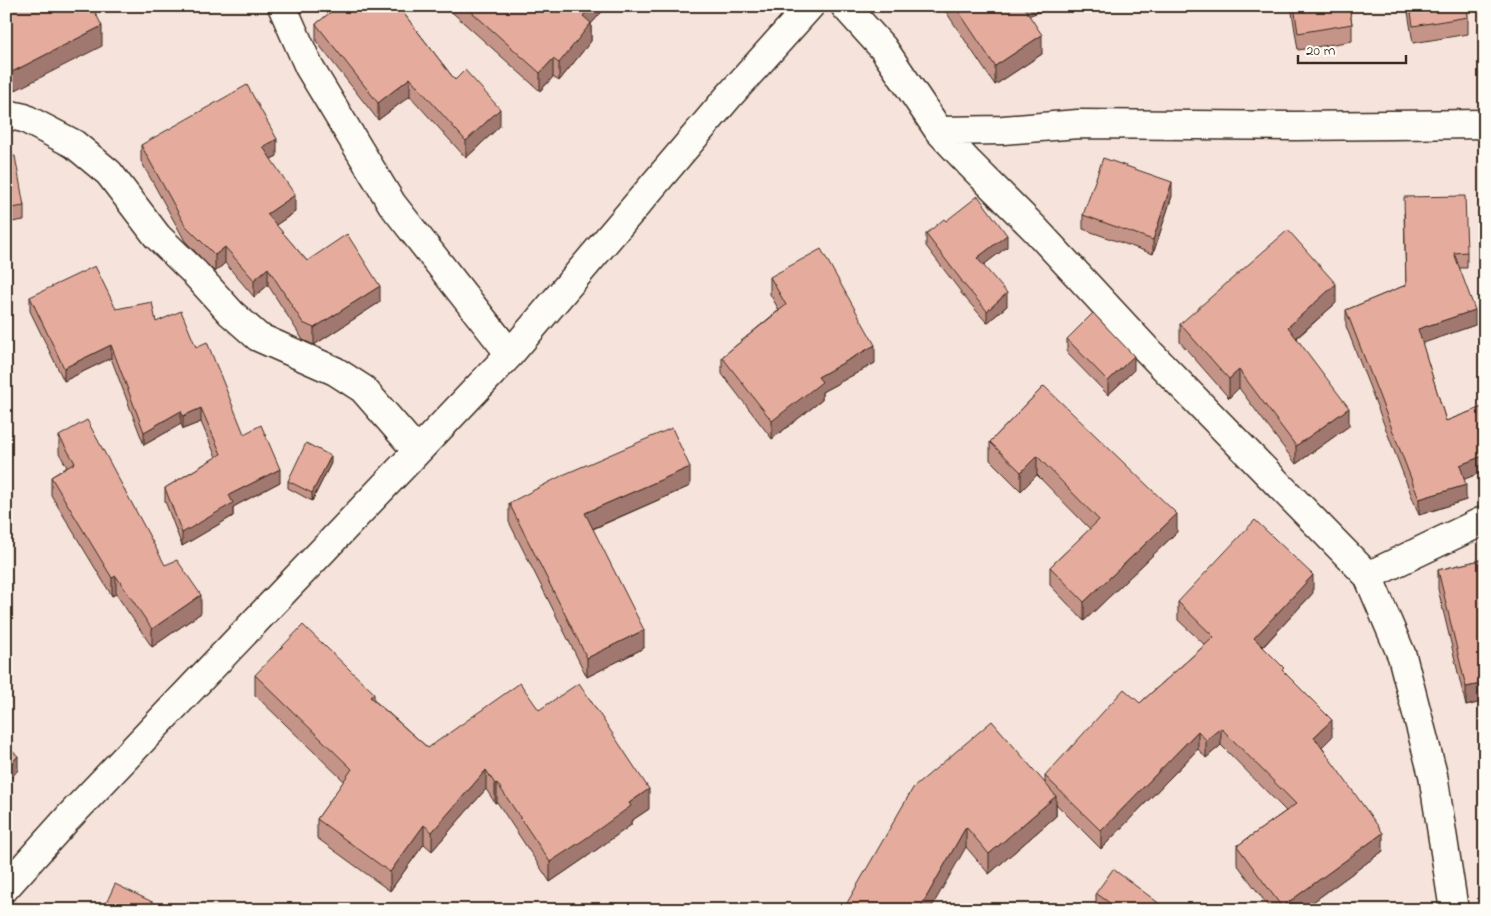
<svg xmlns="http://www.w3.org/2000/svg" width="1491" height="916" font-family="'Indie Flower',sans-serif">
<style>
.lines{fill:none;stroke-linecap:round;stroke-linejoin:round}
.street-casing{stroke:#3b2a1e;stroke-width:31}
.street{stroke:#fdfcf7;stroke-width:28}
.wall{fill:#c59488;stroke:#3b2a1e}
.shaded-wall{fill:#a0786f;stroke:#3b2a1e}
.building{fill:#e5ac9e;stroke:#3b2a1e}
</style>
<rect width="100%" height="100%" fill="#f6e4dc"/>
<filter id="ink" filterUnits="userSpaceOnUse"><feTurbulence type="fractalNoise" baseFrequency=".02" numOctaves="2"/><feDisplacementMap in="SourceGraphic" scale="10" xChannelSelector="R" yChannelSelector="G"/><feConvolveMatrix kernelMatrix="1 2 1 2 8 2 1 2 1" color-interpolation-filters="sRGB"/></filter>
<g filter="url(#ink)">
<g class="lines">
<g class="street-casing">
<path id="street" d="M282,6L309,67L392,204L510,354
M845,6L883,48L939,131L969,163L1035,229L1148,351L1368,576L1402,656L1433,775L1454,910
M6,114L24,118L74,144L109,173L157,236L194,272L231,313L258,337L335,371L363,389L417,451
M939,131L1003,130L1078,124L1295,126L1485,124
M1368,576L1485,520
M6,887L68,818L510,354L729,96L810,6"/>
</g>
<use href="#street" class="street"/>
</g>
<path class="wall" d="M327,6H398L455,80L500,126L466,158L410,96L378,120L316,41V24L332,11Z
M445,6H607L591,24V41L559,81L553,77L540,91Z
M942,6H1048V9L1029,15L1042,54L995,85Z
M1291,6H1349L1352,24V41L1298,50Z
M1407,6H1467L1468,17V34L1413,43Z
M141,145L277,156L271,159L295,212L276,225L307,261L380,302L314,345L303,340L268,285L254,297L225,263L215,272L185,241L141,161Z
M6,157L24,206V220L6,223Z
M1172,196L1153,254L1083,229V215Z
M1404,213L1467,252V268H1459L1475,325L1422,343L1446,421L1485,406V471L1464,479L1466,500L1419,515L1346,326V310L1406,285Z
M946,221L1007,247L983,265L1007,306L987,323L961,293V292L926,246V234Z
M770,277L875,363L822,392V400L772,439L722,374V357L779,310L770,294Z
M30,297L116,309L156,322L196,347L244,434L280,482L233,507V516L182,546L165,501V488L216,457L201,422L183,429L181,424L144,445L111,358L64,381L30,311Z
M1336,303L1297,338L1349,426L1296,464L1239,388L1229,398L1180,342V324Z
M1067,339L1134,370L1108,395L1067,353Z
M1044,386L1177,532L1084,621L1050,585V567L1090,529L1037,475L1021,491L990,460V442Z
M59,436L201,613L152,647L116,594L112,596L51,495V477L67,467L59,453Z
M331,463L312,501L288,488V481Z
M690,486L593,529L644,648L587,677L509,522V503Z
M1485,559V701L1466,706L1438,589V570Z
M1313,593L1263,647L1284,673L1332,737L1322,747L1383,851L1302,910H1271L1237,864V846L1286,811L1221,745L1206,758L1198,749L1101,849L1056,804V816L989,874L966,847L913,788L1045,784V776L1140,703L1205,645L1178,620V602Z
M255,675L374,700L428,748L539,710L649,809L631,821V825L585,858L550,882L497,802L495,803L486,789L432,851L424,844L390,891L317,838V819L344,781L255,695Z
M1481,883L1485,910H1484L1481,890Z
M1096,893L1168,910H1100L1096,907Z"/>
<path class="shaded-wall" d="M591,6H607L591,24V41L559,81V63L583,16Z
M1019,6H1048V9L1019,19Z
M102,26V46L6,95V75Z
M1042,35V54L995,85V66Z
M553,59V77L540,91V73Z
M410,78V96L378,120V103Z
M500,109V126L466,158V141Z
M277,139V156L263,163V147Z
M1172,182V196L1153,254V240Z
M295,195V212L267,231V214Z
M1007,235V247L977,270V258Z
M225,247V263L215,272V255Z
M268,268V285L254,297V280Z
M1336,284V303L1288,345V327Z
M380,286V302L314,345V328Z
M1007,293V306L987,323V311Z
M1475,310V325L1418,345V329Z
M111,345V358L64,381V368Z
M875,345V363L822,392V400L772,439V421L818,377Z
M1134,356V370L1108,395V381Z
M1239,370V388L1229,398V379Z
M201,408V422L183,429V416Z
M1349,408V426L1296,464V446Z
M181,411V424L144,445V432Z
M1485,455V471L1460,481V465Z
M331,456V463L312,501V493Z
M1037,456V475L1021,491V472Z
M690,467V486L585,532V513Z
M280,469V482L233,507V516L182,546V533L229,495Z
M1466,485V500L1419,515V499Z
M1177,514V532L1084,621V602Z
M1313,575V593L1254,656V638Z
M116,576V594L112,596V578Z
M201,595V613L152,647V629Z
M644,630V648L587,677V658Z
M1485,683V701L1466,706V687Z
M374,693V712L370,697Z
M1332,720V737L1314,755V737Z
M1221,728V745L1206,758V740Z
M1198,731V749L1101,849V831Z
M18,756V770L6,784V770Z
M486,770V789L432,851V832Z
M497,783V802L495,803V784Z
M649,789V809L631,821V825L585,858L550,882V862L629,803Z
M1056,796V816L989,874V854Z
M424,825V844L390,891V872Z
M966,827V847L930,910H919Z
M1383,833V851L1302,910H1282V907Z"/>
<path class="building" d="M6,6H92L102,26L6,75Z
M338,6H398L455,80L465,70L500,109L466,141L410,78L378,103L316,24Z
M465,6H591L583,16L591,23L559,63L553,59L540,73Z
M955,6H1023L1042,35L995,66Z
M1294,6H1349L1352,24L1298,33Z
M1410,6H1467L1468,17L1413,26Z
M247,85L277,139L263,147L295,195L267,214L307,261L347,234L380,286L314,328L303,323L268,268L254,280L225,247L215,255L185,225L141,145Z
M15,156L24,206L6,209V157Z
M1103,158L1172,182L1153,240L1083,215Z
M978,196L1007,235L977,258L1007,293L987,311L961,281H962L926,234L944,219L946,221Z
M1465,196L1467,252L1454,253L1475,310L1418,329L1446,421L1485,406V455L1460,465L1466,485L1419,499L1346,310L1406,285L1404,197Z
M1288,230L1336,284L1288,327L1349,408L1296,446L1239,370L1229,379L1180,324Z
M821,249L875,345L818,377L822,382L772,421L722,357L786,305L770,277Z
M95,266L116,309L152,302L156,322L181,311L196,347L207,342L244,434L261,425L280,469L229,495L233,503L182,533L165,488L221,454L201,408L183,416L181,411L144,432L111,345L64,368L30,297Z
M1093,313L1134,356L1108,381L1067,339Z
M1044,386L1177,514L1084,602L1050,567L1099,520L1037,456L1021,472L990,442Z
M87,420L165,565L177,560L201,595L152,629L116,576L112,578L51,477L75,463L59,436Z
M672,428L690,467L585,513L644,630L587,658L509,503L565,474Z
M306,443L331,456L312,493L288,481Z
M1255,520L1313,575L1254,638L1284,668L1282,670L1332,720L1314,737L1383,833L1282,907L1237,846L1296,804L1221,728L1206,740L1198,731L1101,831L1045,776L1124,689L1140,703L1214,637L1178,602Z
M1485,559V683L1466,687L1438,570Z
M303,625L374,693L370,697L428,748L520,683L539,710L579,683L649,789L629,803L631,806L585,839L550,862L497,783L495,784L486,770L432,832L424,825L390,872L317,819L352,769L255,675Z
M992,721L1056,796L989,854L966,827L919,910H843L913,788Z
M6,746L18,756L6,770Z
M1113,869L1168,910H1119L1096,893Z
M1481,883H1485V909Z
M115,884L169,910H103Z"/>
</g>
<rect width="1491" height="916" fill="none" stroke="#fdfcf7" stroke-width="25"/>
<rect x="12" y="12" width="1466" height="891" fill="none" stroke="#3b2a1e" stroke-width="2" filter="url(#ink)"/>
<path d="M1298 55v8h108v-8" fill="none" stroke="#3b2a1e" stroke-width="2.5"/>
<text x="1306" y="55" font-size="15" fill="#3b2a1e" stroke="#fdfcf7" stroke-width="4" paint-order="stroke">20 m</text>
</svg>
